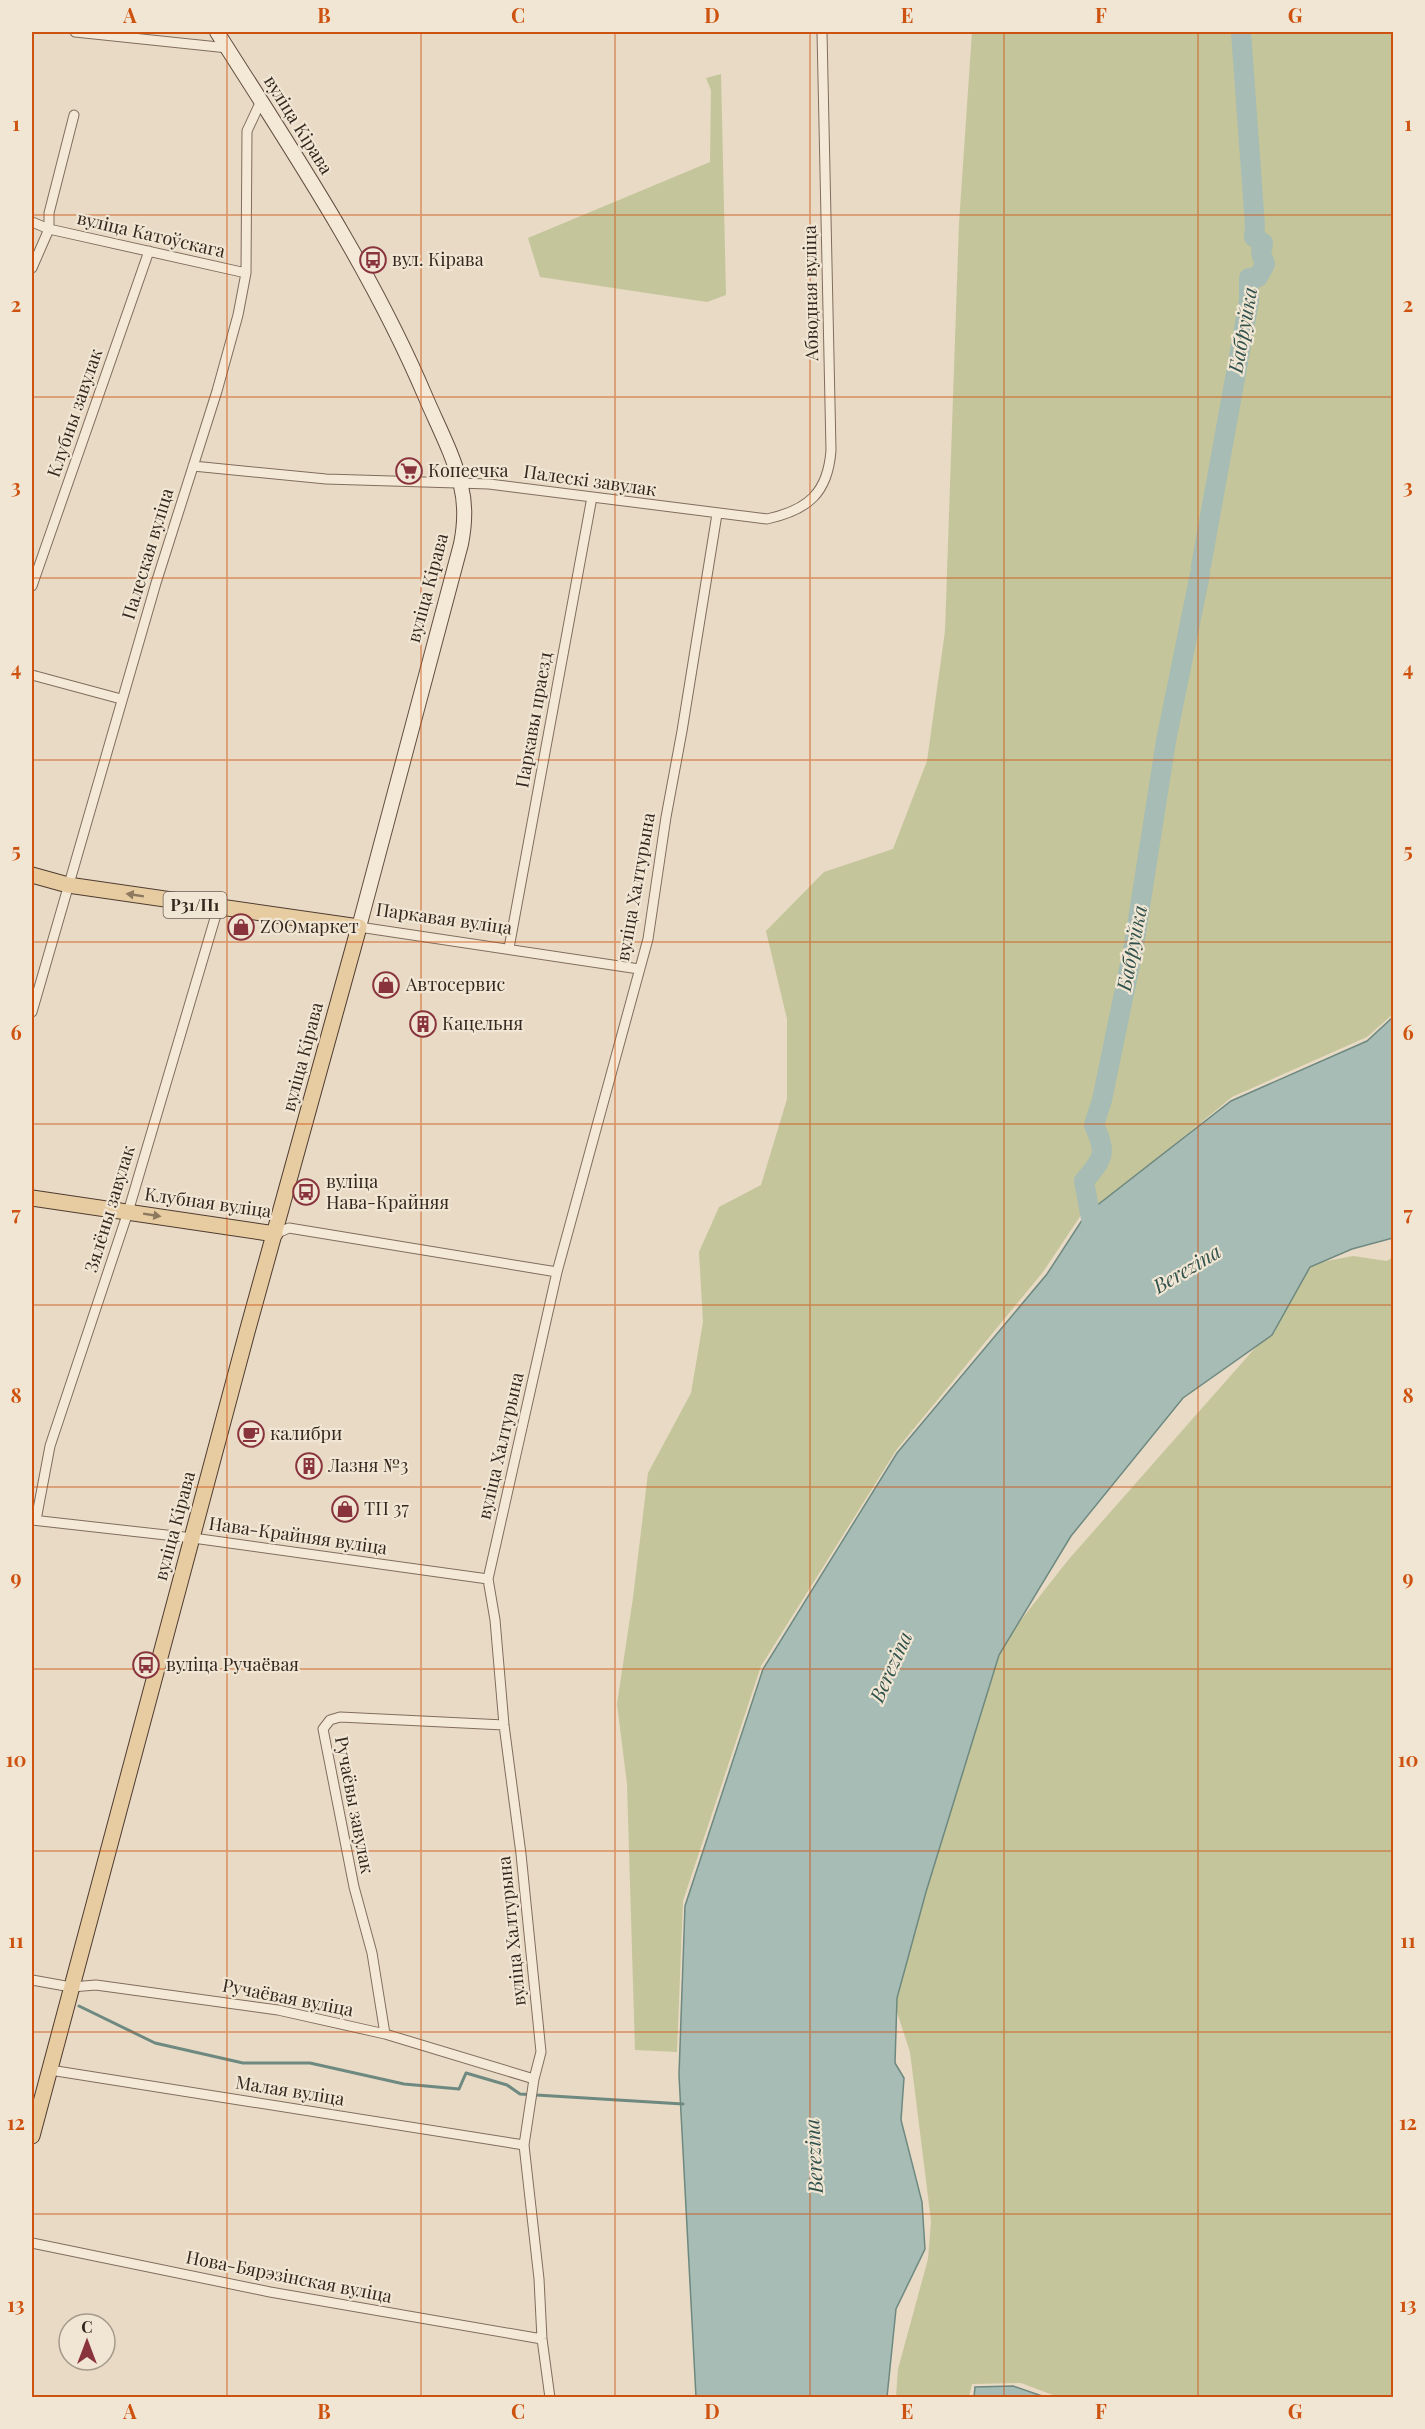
<svg xmlns="http://www.w3.org/2000/svg" width="1425" height="2429" font-family="'Playfair Display',serif">
<style>
.green{fill:#c4c59a}
.water{fill:#a6bcb4;stroke:#6e8980;stroke-width:1.5}
.lines{fill:none;stroke-linecap:round;stroke-linejoin:round}
.stream{stroke:#6e8980;stroke-width:3}
.river{stroke:#a6bcb4;stroke-width:20}
.minor-casing{stroke:#816d5d;stroke-width:11}
.secondary-casing{stroke:#634e40;stroke-width:16}
.primary-casing{stroke:#4f3c31;stroke-width:17}
.minor{stroke:#f4e9d7;stroke-width:9}
.secondary{stroke:#f4e9d7;stroke-width:14}
.primary{stroke:#e7cba1;stroke-width:15}
.oneway{fill:#8d7960}
.grid{fill:none;stroke:#cd520f;stroke-width:1.5;stroke-opacity:0.55}
.labels{text-anchor:middle;stroke-width:4.5;stroke-linejoin:round;paint-order:stroke}
.shield{fill:#f1e6d3;stroke:#6c6055;stroke-width:1.5}
.shield-label{font-size:16px;font-weight:bold;fill:#33271f}
.street-label{font-size:18px;fill:#33271f;stroke:#f1e6d3}
.poi-label{font-size:18px;fill:#33271f;stroke:#f1e6d3;text-anchor:start}
.water-label{font-size:20px;font-style:italic;fill:#30514c;stroke:#f1e6d3}
.neatline{fill:none;stroke:#cd520f;stroke-width:2}
.grid-label{font-size:20px;text-anchor:middle;font-weight:bold;fill:#cd520f}
</style>
<rect width="100%" height="100%" fill="#e8dac5"/>
<path class="green" d="M972,32H1393V1014L1367,1037L1232,1097L1108,1199L1083,1212L1043,1272L897,1449L761,1666L683,1901L677,2052L635,2050L627,1784L617,1704L633,1598L648,1473L691,1393L703,1322L699,1252L719,1207L761,1185L787,1099V1019L766,931L824,872L893,849L927,761L945,631L959,223Z
M721,74L726,295L707,302L540,277L528,238L710,162L711,90L706,78Z
M1353,1256L1387,1261L1393,1257V2397L1061,2398L1021,2383L972,2384L969,2397H896L898,2369L928,2259L931,2221L910,2052L893,2000L994,1654L1069,1559L1270,1331L1306,1265Z"/>
<path class="water" d="M1393,1017V1238L1352,1249L1310,1267L1272,1335L1183,1398L1071,1536L999,1655L926,1892L897,1998L895,2063L904,2078L901,2120L922,2202L925,2249L896,2309L887,2397H696L679,2075L685,1906L763,1669L897,1453L1047,1274L1086,1214L1231,1101L1367,1041Z
M1013,2386L1045,2397H974L975,2387Z"/>
<g class="lines">
<path class="stream" d="M79,2006L155,2043L243,2063H310L404,2084L459,2089L466,2073L507,2085L520,2094L683,2104"/>
<path class="river" d="M1201,566L1249,301V278L1258,277L1265,264L1261,253L1263,243L1254,237L1255,226L1241,32
M1094,1235L1084,1181C1104,1158 1107,1153 1094,1125L1102,1100L1134,945L1166,741L1200,574"/>
<g class="minor-casing">
<path id="minor" d="M75,32L228,48
M32,222L49,229L246,273
M32,268L49,229V213L74,115
M193,466L326,479L489,484L767,519C808,510 828,493 831,450L822,32
M32,586L149,251
M32,675L121,699
M359,927L639,969
M509,948L592,497
M32,1012L156,583L217,391L238,315L246,273L247,131L261,101
M275,1234L289,1228L557,1272
M32,1520L193,1538L488,1579
M36,1520L50,1446L128,1212L218,908
M32,1980L71,1987L96,1985L278,2010L385,2034L534,2079
M385,2034L372,1953L354,1887L323,1729L330,1720L340,1717L504,1725
M50,2070L524,2145
M32,2243L270,2292L542,2339
M550,2398L542,2339L539,2279L524,2145L534,2079L541,2052L521,1854L504,1725L495,1620L488,1579L557,1272L648,939L666,817L682,731L717,514"/>
</g>
<g class="secondary-casing">
<path id="secondary" d="M217,32C292,150 371,268 426,398C438,426 454,456 461,486C466,506 465,524 461,544L359,927"/>
</g>
<g class="primary-casing">
<path id="primary" d="M32,875L68,885L359,927L247,1332L32,2136
M32,1198L275,1234"/>
</g>
<use href="#minor" class="minor"/>
<use href="#secondary" class="secondary"/>
<use href="#primary" class="primary"/>
</g>
<defs><path id="oneway-solid" d="M-6-.8H1V-3.2L6.5 0L1 3.2V.8H-6Z" transform="scale(1.5)"/></defs>
<g class="oneway">
<use href="#oneway-solid" transform="translate(135 895) rotate(-171)"/>
<use href="#oneway-solid" transform="translate(152 1215) rotate(9)"/>
</g>
<path class="grid" d="M227,32V2398M421,32V2398M615,32V2398M810,32V2398M1004,32V2398M1198,32V2398M32,215H1394M32,397H1394M32,578H1394M32,760H1394M32,942H1394M32,1124H1394M32,1305H1394M32,1487H1394M32,1669H1394M32,1851H1394M32,2032H1394M32,2214H1394"/>
<defs>
<g id="bus-ring" transform="scale(1.35)"><circle r="9.5" fill="#f1e6d3" stroke="#89343d" stroke-width="1.5"/><path d="M-5-6H5V4H4V6H2V4H-2V6H-4V4H-5ZM-3.5-4V0h7V-4ZM-3.5 1.2v1.5H-2V1.2ZM2 1.2v1.5H3.5V1.2Z" fill="#89343d"/></g>
<g id="supermarket-ring" transform="scale(1.35)"><circle r="9.5" fill="#f1e6d3" stroke="#89343d" stroke-width="1.5"/><path d="M-6-5.5h2.5l.6 2H6L4.5 2H-2.5L-4.4-4H-6ZM-1.5 3.2a1.3 1.3 0 1 0 .1 0ZM3 3.2a1.3 1.3 0 1 0 .1 0Z" fill="#89343d"/></g>
<g id="shop-ring" transform="scale(1.35)"><circle r="9.5" fill="#f1e6d3" stroke="#89343d" stroke-width="1.5"/><path d="M-5-2.5h2.3a2.7 3.5 0 0 1 5.4 0H5L5.5 6h-11ZM-1.5-2.5h3a1.5 2.3 0 0 0-3 0Z" fill="#89343d"/></g>
<g id="building-ring" transform="scale(1.35)"><circle r="9.5" fill="#f1e6d3" stroke="#89343d" stroke-width="1.5"/><path d="M-4-6H4V6H1V3H-1V6H-4ZM-2.5-4.3h1.7v1.8h-1.7ZM.8-4.3h1.7v1.8H.8ZM-2.5-1h1.7V.8h-1.7ZM.8-1h1.7V.8H.8Z" fill="#89343d"/></g>
<g id="cafe-ring" transform="scale(1.35)"><circle r="9.5" fill="#f1e6d3" stroke="#89343d" stroke-width="1.5"/><path d="M-5.5-4.5H6V0H3Q3 3.5 0 3.5H-2.5Q-5.5 3.5-5.5 0ZM3-3.2v2h1.7v-2ZM-6 4.5H4V6H-6Z" fill="#89343d"/></g>
</defs>
<g fill-rule="evenodd">
<use href="#bus-ring" x="373" y="260"/>
<use href="#supermarket-ring" x="409" y="471"/>
<use href="#shop-ring" x="241" y="927"/>
<use href="#shop-ring" x="386" y="985"/>
<use href="#building-ring" x="423" y="1024"/>
<use href="#bus-ring" x="306" y="1192"/>
<use href="#cafe-ring" x="251" y="1434"/>
<use href="#building-ring" x="309" y="1466"/>
<use href="#shop-ring" x="345" y="1509"/>
<use href="#bus-ring" x="146" y="1665"/>
</g>
<g class="labels">
<rect class="shield" x="163.5" y="892" width="63" height="26" rx="4.5"/>
<g class="shield-label">
<text x="195" y="911">Р31/П1</text>
</g>
<g class="street-label">
<text transform="translate(298 125) rotate(58)" y="6">вуліца Кірава</text>
<text transform="translate(151 235) rotate(13)" y="6">вуліца Катоўскага</text>
<text transform="translate(811 293) rotate(-91)" y="6">Абводная вуліца</text>
<text transform="translate(75 413) rotate(-71)" y="6">Клубны завулак</text>
<text transform="translate(590 481) rotate(8)" y="6">Палескі завулак</text>
<text transform="translate(148 554) rotate(-73)" y="6">Палеская вуліца</text>
<text transform="translate(428 588) rotate(-75)" y="6">вуліца Кірава</text>
<text transform="translate(534 720) rotate(-80)" y="6">Паркавы праезд</text>
<text transform="translate(636 887) rotate(-80)" y="6">вуліца Халтурына</text>
<text transform="translate(444 919) rotate(8)" y="6">Паркавая вуліца</text>
<text transform="translate(303 1057) rotate(-75)" y="6">вуліца Кірава</text>
<text transform="translate(208 1203) rotate(8)" y="6">Клубная вуліца</text>
<text transform="translate(110 1209) rotate(-73)" y="6">Зялёны завулак</text>
<text transform="translate(501 1446) rotate(-77)" y="6">вуліца Халтурына</text>
<text transform="translate(175 1526) rotate(-75)" y="6">вуліца Кірава</text>
<text transform="translate(298 1536) rotate(8)" y="6">Нава-Крайняя вуліца</text>
<text transform="translate(354 1805) rotate(79)" y="6">Ручаёвы завулак</text>
<text transform="translate(512 1931) rotate(-96)" y="6">вуліца Халтурына</text>
<text transform="translate(288 1998) rotate(11)" y="6">Ручаёвая вуліца</text>
<text transform="translate(290 2091) rotate(9)" y="6">Малая вуліца</text>
<text transform="translate(289 2277) rotate(11)" y="6">Нова-Бярэзінская вуліца</text>
</g>
<g class="poi-label">
<text x="392" y="266">вул. Кірава</text>
<text x="428" y="477">Копеечка</text>
<text x="260" y="933">ZOOмаркет</text>
<text x="406" y="991">Автосервис</text>
<text x="442" y="1030">Кацельня</text>
<text x="326" y="1188">вуліца<tspan x="326" dy="21">Нава-Крайняя</tspan></text>
<text x="270" y="1440">калибри</text>
<text x="328" y="1472">Лазня №3</text>
<text x="364" y="1515">ТП 37</text>
<text x="166" y="1671">вуліца Ручаёвая</text>
</g>
<g class="water-label">
<text transform="translate(1243 330) rotate(-80)" y="7">Бабруйка</text>
<text transform="translate(1132 948) rotate(-79)" y="7">Бабруйка</text>
<text transform="translate(1187 1269) rotate(-31)" y="7">Berezina</text>
<text transform="translate(891 1667) rotate(-66)" y="7">Berezina</text>
<text transform="translate(814 2156) rotate(-93)" y="7">Berezina</text>
</g>
</g>
<rect width="1425" height="2429" fill="none" stroke="#f1e6d3" stroke-width="66"/>
<g transform="translate(87 2342)"><circle r="28" fill="#f1e6d3" stroke="#a59a8b" stroke-width="1.5"/>
<path d="M0-4.5L10 22L0 15L-10 22Z" fill="#89343d"/>
<text y="-9" font-size="16" font-weight="bold" text-anchor="middle" fill="#33271f">С</text>
</g>
<rect x="33" y="33" width="1359" height="2363" class="neatline"/>
<g class="grid-label">
<text x="130" y="23">A</text>
<text x="324" y="23">B</text>
<text x="518" y="23">C</text>
<text x="712" y="23">D</text>
<text x="907" y="23">E</text>
<text x="1101" y="23">F</text>
<text x="1295" y="23">G</text>
<text x="16" y="131">1</text>
<text x="1408" y="131">1</text>
<text x="16" y="312">2</text>
<text x="1408" y="312">2</text>
<text x="16" y="494">3</text>
<text x="1408" y="494">3</text>
<text x="16" y="676">4</text>
<text x="1408" y="676">4</text>
<text x="16" y="858">5</text>
<text x="1408" y="858">5</text>
<text x="16" y="1040">6</text>
<text x="1408" y="1040">6</text>
<text x="16" y="1221">7</text>
<text x="1408" y="1221">7</text>
<text x="16" y="1403">8</text>
<text x="1408" y="1403">8</text>
<text x="16" y="1585">9</text>
<text x="1408" y="1585">9</text>
<text x="16" y="1767">10</text>
<text x="1408" y="1767">10</text>
<text x="16" y="1948">11</text>
<text x="1408" y="1948">11</text>
<text x="16" y="2130">12</text>
<text x="1408" y="2130">12</text>
<text x="16" y="2312">13</text>
<text x="1408" y="2312">13</text>
<text x="130" y="2419">A</text>
<text x="324" y="2419">B</text>
<text x="518" y="2419">C</text>
<text x="712" y="2419">D</text>
<text x="907" y="2419">E</text>
<text x="1101" y="2419">F</text>
<text x="1295" y="2419">G</text>
</g>
</svg>
